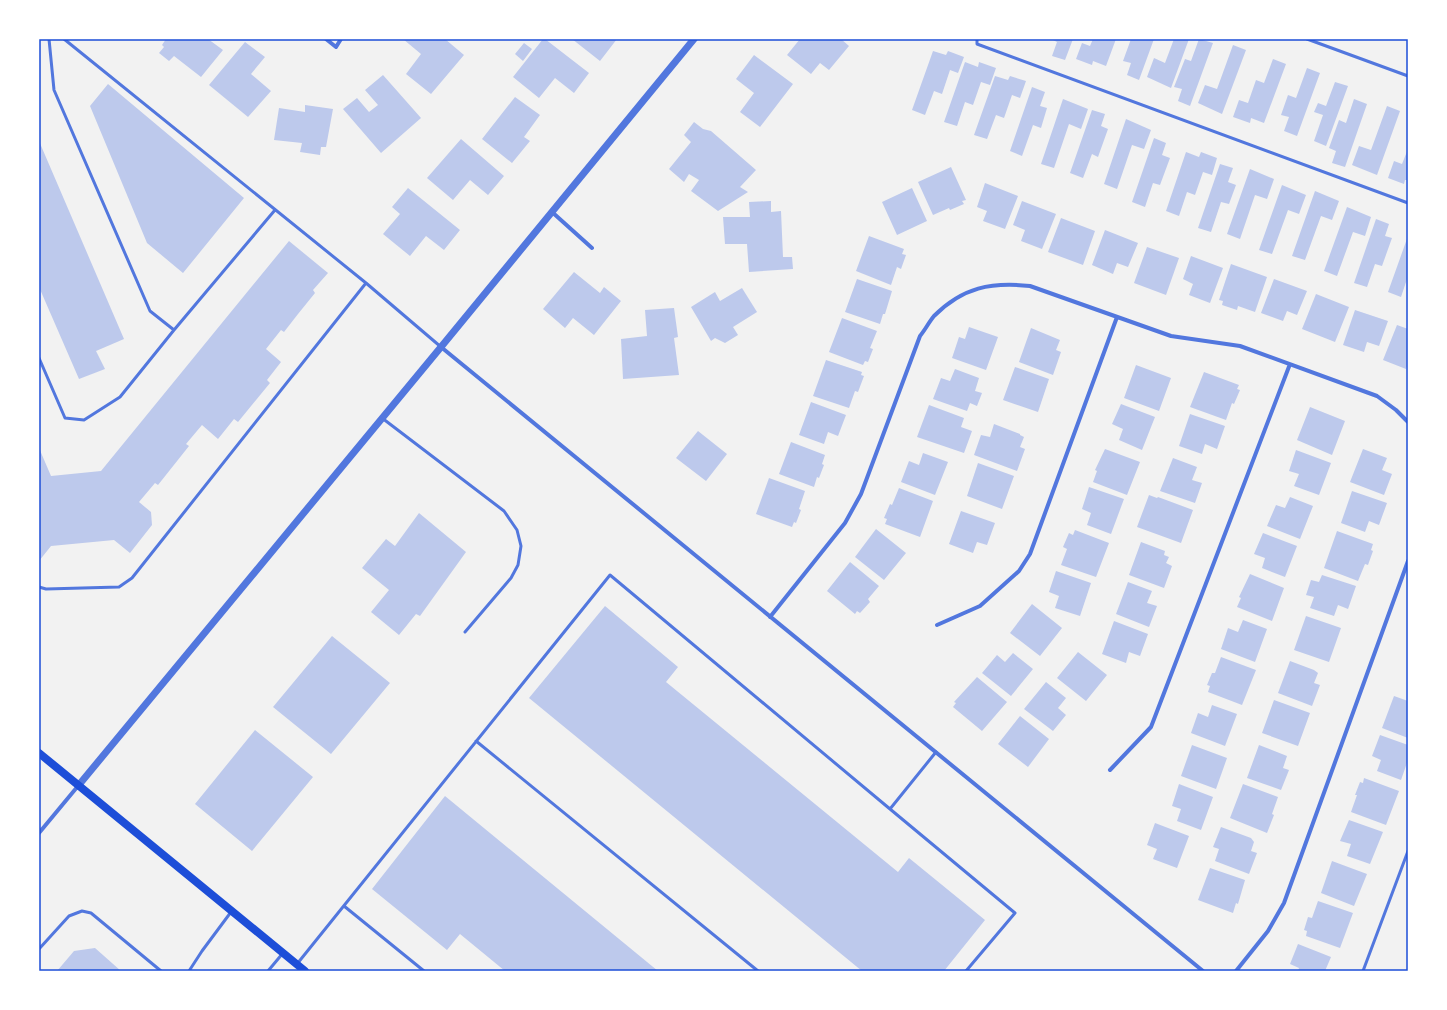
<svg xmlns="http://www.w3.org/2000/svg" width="1447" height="1010" font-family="Inter,sans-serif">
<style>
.building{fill:#bdc9ec}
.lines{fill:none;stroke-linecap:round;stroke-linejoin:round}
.service{stroke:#5277de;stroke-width:3}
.minor{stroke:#5277de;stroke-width:4}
.tertiary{stroke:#5277de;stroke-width:7}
.secondary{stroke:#1d4ed8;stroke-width:8}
.neatline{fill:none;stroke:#1d4ed8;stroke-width:1.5}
</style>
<rect width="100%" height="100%" fill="#f2f2f2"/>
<path class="building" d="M166,39H208L223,50L201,77L174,56L169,61L159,53L164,47L162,45Z
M403,39H445L464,55L431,94L406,74L421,54Z
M543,39H545L589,73L574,93L555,78L539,98L513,77Z
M572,39H617L600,61Z
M800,39H841L849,46L829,70L820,63L811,74L787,55Z
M1051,39H1073L1065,60L1052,56L1057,42Z
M1093,39H1116L1106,66L1093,61L1092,65L1076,59L1082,43L1090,46Z
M1131,39H1154L1139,80L1127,75L1131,63L1123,61Z
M1174,39H1189L1171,88L1147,77L1154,58L1165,63Z
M1199,39L1213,43L1190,106L1178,101L1182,89L1174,87L1185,59L1191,61Z
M245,42L265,57L251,74L271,91L248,117L209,85Z
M524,43L532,49L523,61L515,54Z
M1233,45L1246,50L1222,114L1198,103L1205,85L1217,89Z
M933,51L946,55L948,51L964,57L958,73L950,70L942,94L934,91L925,115L912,110Z
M754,55L793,84L760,127L740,112L754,93L736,79Z
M1273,59L1286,64L1264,123L1251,118L1250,123L1233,117L1239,100L1248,103L1256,80L1264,83Z
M965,62L978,67L979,62L996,68L990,85L981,82L973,105L965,102L957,126L944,122Z
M1307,68L1320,73L1297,136L1284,131L1289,117L1281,115L1288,95L1296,98Z
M383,75L421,118L381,153L343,109L357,98L369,112L378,105L365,90Z
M995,76L1008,80L1010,76L1026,81L1020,98L1012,95L1004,118L996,115L987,139L974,135Z
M1335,82L1348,86L1326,146L1314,141L1323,115L1314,112L1318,103L1326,106Z
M108,84L244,198L183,273L147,243L90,106Z
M1032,87L1045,92L1040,106L1047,108L1041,128L1033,125L1022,156L1010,151Z
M515,97L540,115L524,137L530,141L512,163L482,139Z
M1063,99L1088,109L1081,129L1069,124L1054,168L1041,164Z
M1354,99L1367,104L1345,167L1332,163L1336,151L1329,148L1339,120L1346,123Z
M305,105L333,109L326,147H321L320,155L300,152L302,143L274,140L279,108L305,112Z
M1387,106L1400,111L1377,175L1352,165L1359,146L1371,150Z
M1092,110L1105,114L1101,126L1108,129L1098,157L1092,154L1083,178L1070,173Z
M1126,119L1151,130L1144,149L1132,145L1117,189L1104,184Z
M694,122L703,129L711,131L756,170L740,187L748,192L718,211L691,191L699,180L689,174L684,182L669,169L691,142L684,135Z
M1154,138L1166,143L1162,155L1170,158L1160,185L1153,183L1145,207L1132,202Z
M461,139L504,176L488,195L470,180L453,200L427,178Z
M39,141L124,339L96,351L105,369L79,379L39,287Z
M1408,149V180H1405L1404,184L1388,178L1394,161L1402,164Z
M1186,152L1199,157L1201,152L1217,158L1212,175L1203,172L1195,195L1187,192L1179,216L1166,211Z
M1220,164L1233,168L1228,182L1236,185L1229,204L1221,202L1211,232L1198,228Z
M951,167L966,200L962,201L964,204L950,210L949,208L933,215L918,182Z
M1250,169L1274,179L1267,199L1255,195L1240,239L1227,234Z
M985,183L1018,196L1005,229L983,221L987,211L977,207Z
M1282,185L1306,195L1299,214L1288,210L1272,254L1259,250Z
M408,188L460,230L444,250L426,236L410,256L383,234L400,214L392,207Z
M912,188L927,221L897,235L882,202Z
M1315,191L1339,201L1332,220L1321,216L1305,260L1292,256Z
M771,201V212L781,211L783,257H792L793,269L749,272L747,244H725L723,217H750L749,202Z
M1022,201L1056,214L1042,249L1021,241L1025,230L1013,225Z
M1347,207L1371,217L1365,236L1353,232L1337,276L1324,271Z
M1061,218L1095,231L1083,265L1048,252Z
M1376,219L1389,224L1385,236L1392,238L1382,266L1375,264L1367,287L1354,283Z
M1105,230L1138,243L1128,267L1117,263L1113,274L1092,265Z
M869,236L904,249L902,254L906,255L901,269L897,267L891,285L856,271Z
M1408,236V276L1401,297L1388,292Z
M289,241L328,273L313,290L315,293L298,314L284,332L281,330L266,349L281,362L267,380L270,383L238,422L234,419L218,439L202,425L186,444L189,446L158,485L155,483L139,502L151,512L152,525L130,553L114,540L51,546L39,561V448L51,476L101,471Z
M1147,247L1179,258L1166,295L1134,283Z
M1191,256L1223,268L1210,303L1189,295L1193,284L1183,279Z
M1231,264L1267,277L1255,312L1238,306L1237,310L1222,305L1223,301L1219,300Z
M574,272L600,293L604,287L621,301L594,335L573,318L565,328L543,309Z
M857,279L892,291L885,314H883L880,324L845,312Z
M1274,279L1307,291L1297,315L1287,311L1283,321L1261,313Z
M742,288L757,312L733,327L738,335L725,343L715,338L711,341L691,307L715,292L720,301Z
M1316,294L1349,307L1335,342L1302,329Z
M674,308L678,337L674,338L679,375L623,379L621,339L647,336L645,310Z
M1355,310L1388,321L1379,346L1367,342L1364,352L1343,345Z
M842,318L877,331L870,348L873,349L868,362L865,361L863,365L829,352Z
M1397,325L1408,329V363L1406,369L1383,360Z
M969,327L998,337L986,370L952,358L959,337L965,339Z
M1031,328L1060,340L1056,350L1061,352L1053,375L1019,362Z
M826,360L862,372L861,375L864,376L858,392L855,391L849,408L813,396Z
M1136,365L1171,378L1159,411L1124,398Z
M1015,367L1049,379L1038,412L1003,400Z
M955,369L979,378L975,391L982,393L977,406L970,403L967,411L933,399L941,378L950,381Z
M1204,372L1239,385L1237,389L1240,390L1234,404L1232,403L1226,420L1190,407Z
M811,402L846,415L838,436L828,432L824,444L799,435Z
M1121,404L1155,417L1142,450L1119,440L1123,429L1112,424Z
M929,405L964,418L961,427L972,431L964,453L917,437Z
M1310,407L1345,421L1332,455L1297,440Z
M1190,414L1225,426L1217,449L1205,444L1202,454L1179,446Z
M994,424L1020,434V435L1024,437L1020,447L1025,449L1017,471L974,455L981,435L990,437Z
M698,431L727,454L706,481L676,458Z
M791,442L825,455L822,464L824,465L819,478L817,477L814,487L779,474Z
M1105,449L1140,462L1127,495L1093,482L1097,471L1095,470Z
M1363,449L1387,458L1382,470L1392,474L1384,495L1350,482Z
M1296,450L1331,463L1319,495L1294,486L1299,474L1289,471Z
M923,453L948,462L935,495L901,482L909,461L919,465Z
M1173,458L1197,467L1192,480L1202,483L1195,503L1160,491Z
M978,463L1014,476L1002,509L967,496Z
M769,478L805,491L799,509L801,510L796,523L794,522L792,527L756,514Z
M1089,487L1124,499L1111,534L1087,525L1091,513L1082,509Z
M899,488L933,501L920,537L885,524L887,519L884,518L890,504L892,505Z
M1352,491L1387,503L1379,525L1369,521L1365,532L1341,523Z
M1149,495L1157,498L1158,497L1193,510L1181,543L1137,527Z
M1290,497L1313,506L1300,539L1267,526L1276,505L1285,508Z
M961,511L995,523L987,545L977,542L973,553L949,544Z
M419,513L466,552L420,616L416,614L399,635L371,612L389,590L362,568L386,539L395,546Z
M876,529L906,553L884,580L855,557Z
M1075,530L1109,543L1096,577L1061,565L1067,549L1063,547L1069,533L1073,535Z
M1337,531L1373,544L1371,550L1373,551L1368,565L1365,564L1358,581L1324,568Z
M1263,533L1297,546L1285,577L1262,568L1265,558L1254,554Z
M1141,542L1165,551L1164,555L1169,557L1166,563L1172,566L1164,588L1129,575Z
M850,562L879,586L868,599L870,602L860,613L857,611L855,614L827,591Z
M1056,571L1091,583L1080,616L1055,608L1059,596L1049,592Z
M1250,574L1284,588L1272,621L1237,607L1241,598L1239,597Z
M1322,575L1356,586L1348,609L1338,605L1334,616L1310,608L1314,597L1306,595L1311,580L1319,582Z
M1128,582L1152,591L1147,603L1157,606L1149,627L1116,614Z
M1032,604L1062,628L1040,656L1010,633Z
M605,606L678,667L666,682L898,872L909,858L985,920L944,971H862L529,698Z
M1306,616L1341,628L1329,662L1294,650Z
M1243,620L1267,629L1255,662L1221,649L1228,628L1238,632Z
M1114,621L1148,634L1140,656L1129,652L1126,663L1102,654Z
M332,636L390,683L331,754L273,707Z
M1078,652L1107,675L1086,701L1057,678Z
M1013,653L1033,669L1011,696L982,673L997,655L1005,662Z
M1221,657L1256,670L1242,705L1208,692L1210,686L1207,685L1212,673H1215Z
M1290,661L1314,670L1318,673L1314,683L1320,685L1312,706L1278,693Z
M977,677L1007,702L982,731L953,707L956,703L954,702Z
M1046,682L1066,698L1058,708L1066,715L1053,731L1024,709Z
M1394,696L1408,701V738L1382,728Z
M1274,700L1310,713L1298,746L1262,733Z
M1212,705L1237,714L1225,746L1191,733L1198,713L1208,717Z
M1020,716L1049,739L1028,767L998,744Z
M255,730L313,777L252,851L195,804Z
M1380,735L1408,745V760L1401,780L1377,771L1381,760L1372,756Z
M1192,745L1227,758L1216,789L1181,776Z
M1259,745L1287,756L1283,768L1289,770L1281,790L1247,778Z
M1364,778L1399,791L1386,825L1351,812L1357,795H1355L1360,782L1363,783Z
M1179,784L1213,797L1201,830L1177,821L1181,809L1172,806Z
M1243,784L1278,797L1272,814L1274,815L1267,833L1230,818Z
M445,796L658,971H505L460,934L447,950L372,889Z
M1349,820L1383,832L1370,864L1347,856L1351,844L1340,841Z
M1155,823L1189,836L1177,868L1153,859L1157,849L1147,845Z
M1221,827L1251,838L1254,842L1251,851L1257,853L1249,874L1215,861L1219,849L1213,847Z
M1332,861L1367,874L1354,906L1321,893Z
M1210,868L1245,880L1238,904L1236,903L1233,913L1198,900Z
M1318,901L1353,913L1340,948L1306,936L1307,931L1304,930L1308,917L1312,918Z
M1298,944L1331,957L1325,971H1298L1299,968L1290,964Z
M95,948L121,971H57L74,951Z"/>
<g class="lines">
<path class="service" d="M49,39L54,90L150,311L174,330
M64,39L366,283L441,347
M977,39V44L1408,203
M1307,39L1408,76
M39,358L65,418L84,420L120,397L174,330L275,210
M382,418L504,511L517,530L521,546L518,565L511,578L465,632
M39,587L46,589L119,587L132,578L366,283
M476,741L758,971
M936,752L890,809L1015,913L966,971
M344,906L424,971
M39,949L69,916L82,911L91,913L161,971
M297,964L610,575L890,809
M189,971L202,951L231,912
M268,971L283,953
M1363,971L1408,851"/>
<path class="minor" d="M326,39L336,47L341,39
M552,212L592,248
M441,347L1203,971
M770,617L845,523L861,494L920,336C925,330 929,322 934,316C963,287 991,282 1030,286L1171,336L1240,346L1377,396L1396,410L1408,422
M937,625L980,606L1019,571L1030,554L1117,317
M1110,770L1151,727L1290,364
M39,833L78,786
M1236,971L1268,931L1284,903L1408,561"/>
<path class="tertiary" d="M78,786L441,347L694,39"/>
<path class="secondary" d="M39,753L305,971"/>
</g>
<rect width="1447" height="1010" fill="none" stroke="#ffffff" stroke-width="80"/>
<rect x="40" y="40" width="1367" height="930" class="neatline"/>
</svg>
